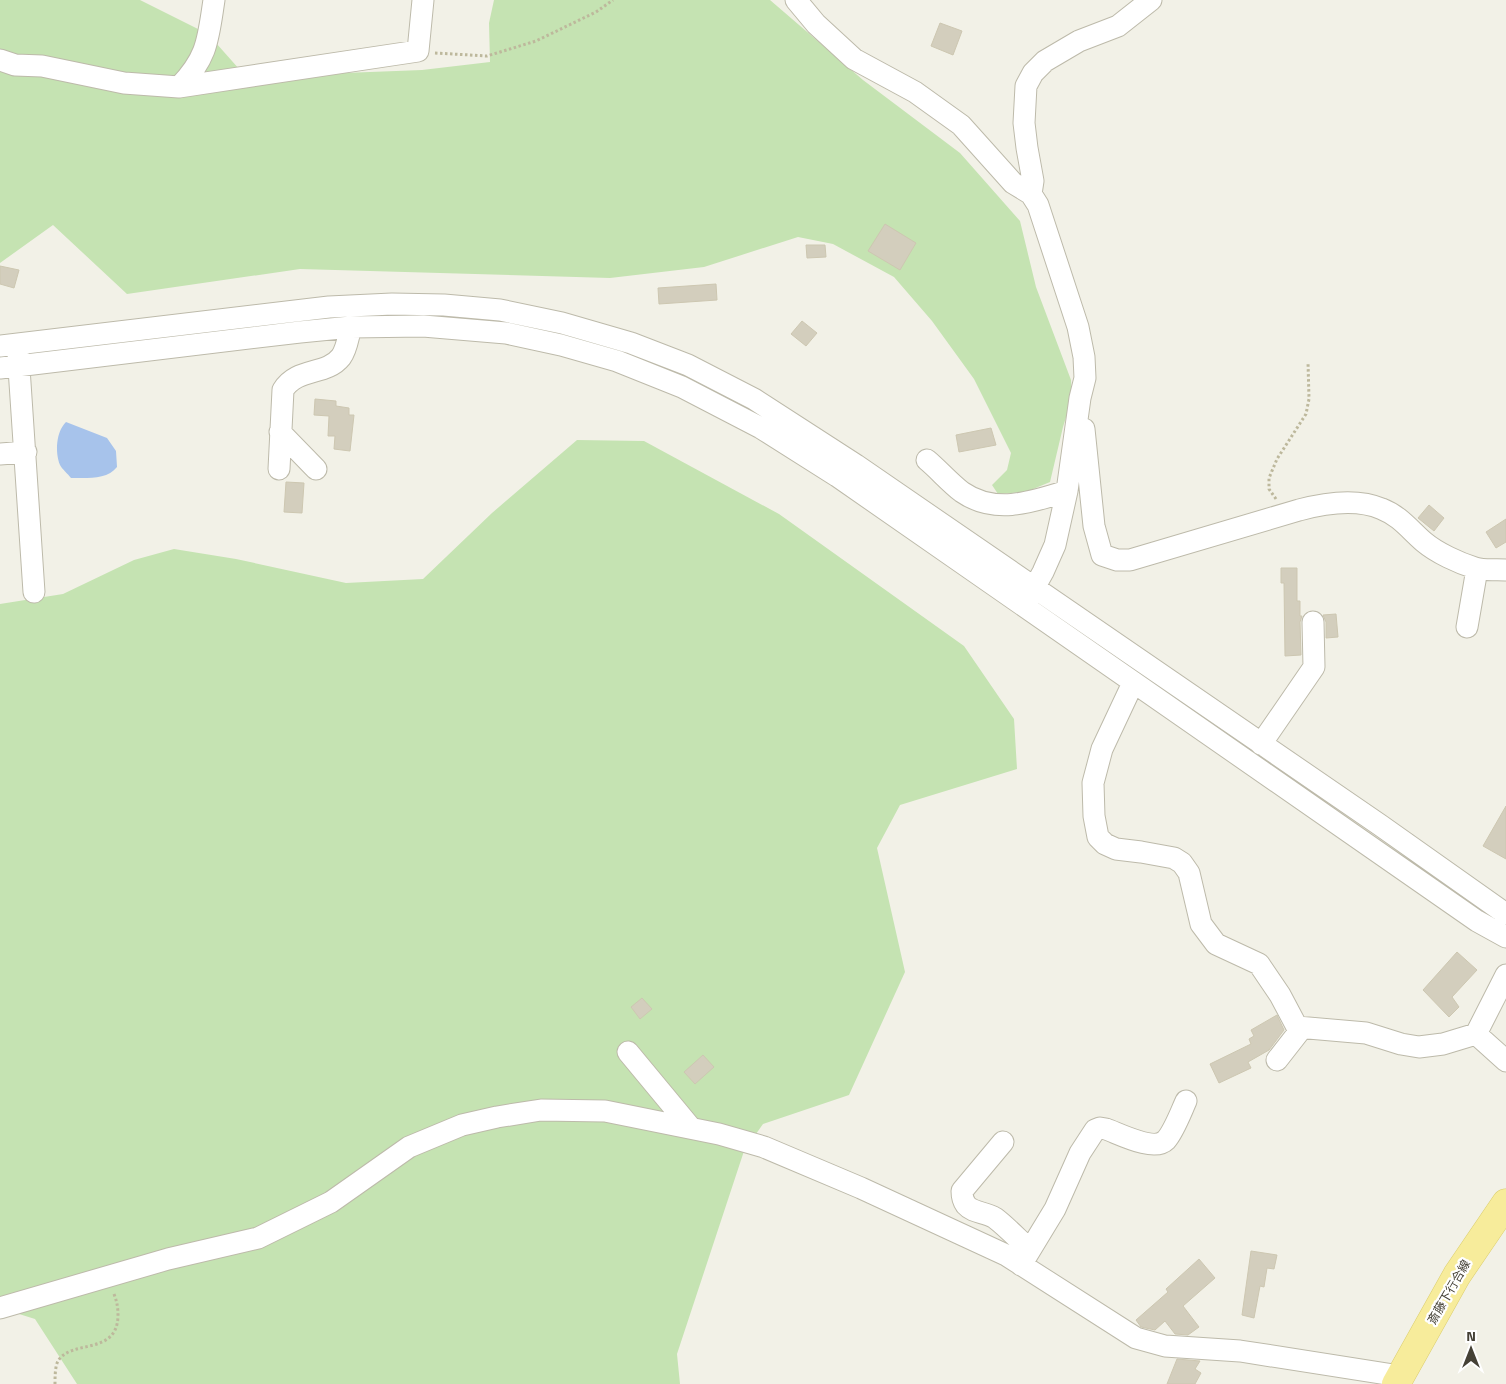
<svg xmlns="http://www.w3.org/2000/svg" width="1506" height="1384" font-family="'Titillium Web','Noto Sans JP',sans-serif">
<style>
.green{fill:#c5e3b2}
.water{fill:#a7c3eb}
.building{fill:#d3cebd;stroke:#cdc7b1}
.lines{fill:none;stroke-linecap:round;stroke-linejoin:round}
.minor-casing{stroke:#bdbaaa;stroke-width:23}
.major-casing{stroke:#dbcd6c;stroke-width:29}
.path{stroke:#bdb89c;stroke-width:3;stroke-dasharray:2.5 2.5;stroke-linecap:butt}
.minor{stroke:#fff;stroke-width:21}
.major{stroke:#f7ec9b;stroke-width:28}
.labels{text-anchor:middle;stroke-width:4.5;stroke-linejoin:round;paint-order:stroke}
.street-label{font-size:12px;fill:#454136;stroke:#fff}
</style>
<rect width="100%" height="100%" fill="#f2f1e7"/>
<path class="green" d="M0,0H140L208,34L240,70L318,74L422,70L490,62L489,23L494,0H770L863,80L960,153L1020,221L1036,287L1071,380L1072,398L1063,427L1050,482L1026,492L998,494L992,485L1007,470L1011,453L974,379L932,321L894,277L833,244L798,237L704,267L610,278L300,269L127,294L53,225L0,263Z
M577,440L644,441L779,514L964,646L1014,719L1017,769L900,805L877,848L905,972L849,1095L763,1124L744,1151L677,1354L680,1384H77L35,1319L0,1308V604L63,594L134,560L174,549L236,559L346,583L423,579L492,513Z"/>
<path class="water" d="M66,422L107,438L116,451L117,467C107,480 86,478 71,478C68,474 62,469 60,465C55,452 56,432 66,422Z"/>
<path class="building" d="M940,23L962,31L953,55L931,46Z
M885,224L916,243L900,270L868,251Z
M806,245H825L826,257L807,258Z
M0,266L19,270L14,288L0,284Z
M716,284L717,300L659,304L658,288Z
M802,321L817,333L806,346L791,334Z
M315,399L336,401V406L349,408V415H354L350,451L334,449L335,436H328L329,416L314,415Z
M991,428L996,445L959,452L956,435Z
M286,482L304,483L302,513L284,512Z
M1429,505L1444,518L1434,531L1418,518Z
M1506,519V542L1496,548L1486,532Z
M1281,568H1297V601H1300V616H1302L1300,622L1301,655L1285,656L1284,583H1281Z
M1336,614L1338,637L1326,638V622L1323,615Z
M1506,806V859L1483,846Z
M1457,952L1477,970L1452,997L1459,1007L1449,1017L1423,990Z
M642,998L652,1009L640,1019L631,1007Z
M1277,1015L1284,1030L1269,1050L1248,1062L1251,1068L1219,1083L1210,1064L1251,1044L1249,1039L1254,1036L1251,1030Z
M703,1055L714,1067L695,1084L684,1072Z
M1251,1251L1277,1255L1274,1269L1267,1268L1264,1287L1260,1286L1254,1318L1242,1315Z
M1199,1259L1215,1278L1183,1306L1199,1327L1188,1335L1175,1334L1165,1321L1155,1330L1141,1327L1136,1320L1168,1292L1166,1289Z
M1177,1359L1200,1361L1195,1369L1201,1373L1195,1384H1167Z"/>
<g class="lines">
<g class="minor-casing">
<path id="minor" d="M796,0L816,24L854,59L915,92L961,125L1013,183L1031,194L1038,205L1078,327L1084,357L1085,378L1080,398L1067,491L1055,545L1043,572L1028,599
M0,60L15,65L42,66L124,83L179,87L418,51L423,0
M179,87C208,57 208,39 214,0
M1031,194L1033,181L1027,148L1024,123L1026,86L1033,73L1045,61L1079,41L1118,26L1151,0
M0,346L329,307L392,304L444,305L500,310L562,323L631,343L688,365L754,399L856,465L1380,825L1506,914
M18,353L34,592
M0,368L300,332L351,327L423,326L506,333L561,345L617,361L682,387L761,428L837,476L1477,921L1506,937
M1084,429L1094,526L1102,555L1117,560H1130L1299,510C1325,503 1357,498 1382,509C1400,516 1410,530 1424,542C1437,553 1459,563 1475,568C1484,571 1496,569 1506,570
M280,432L316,469
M0,454L26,452
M927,460C939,470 949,482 962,492C995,515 1032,502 1067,491
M279,469L283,390C297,367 326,376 341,357C347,349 348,337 351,327
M1467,627L1477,569
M1133,683L1102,749L1093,783L1094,816L1098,837L1105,844L1116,849L1141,852L1174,858L1182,863L1189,873L1201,924L1216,944L1259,964L1280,995L1297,1027L1366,1033L1401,1044L1419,1047L1443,1044L1476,1034L1506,1061
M1261,744L1314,667L1313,622
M1476,1034L1506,975
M628,1052L691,1128
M1277,1060L1302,1028
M1003,1142L962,1191C962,1196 963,1201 966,1205C973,1213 985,1212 995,1218C1007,1227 1019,1240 1030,1250
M1021,1265L1055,1209L1080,1153L1095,1130L1100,1128L1106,1129C1120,1134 1154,1152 1166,1140C1174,1131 1181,1112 1186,1101
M0,1308L168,1259L258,1238L331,1202L409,1147L462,1125L497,1117L541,1110L605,1111L719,1134L764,1147L861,1188L1006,1255L1136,1338L1165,1346L1240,1351L1400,1376"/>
</g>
<g class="major-casing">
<path id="major" d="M1396,1384L1457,1275L1506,1203"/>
</g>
<path class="path" d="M435,53L487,56L536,41L596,12L613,0
M1276,499L1269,489V478L1277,459L1306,414L1309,399L1308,362
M55,1384C55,1378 55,1366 58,1361C71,1339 117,1356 118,1316C118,1307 117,1302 114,1294"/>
<use href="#minor" class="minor"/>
<use href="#major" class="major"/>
</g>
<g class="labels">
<g class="street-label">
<text transform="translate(1449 1292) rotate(-60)" y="4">斎藤下行合線</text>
</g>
</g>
<g transform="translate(1471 1349)" stroke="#ffffff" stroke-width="4" paint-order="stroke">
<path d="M0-4L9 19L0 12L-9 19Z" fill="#454136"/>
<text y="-8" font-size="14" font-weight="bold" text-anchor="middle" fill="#454136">N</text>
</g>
</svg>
